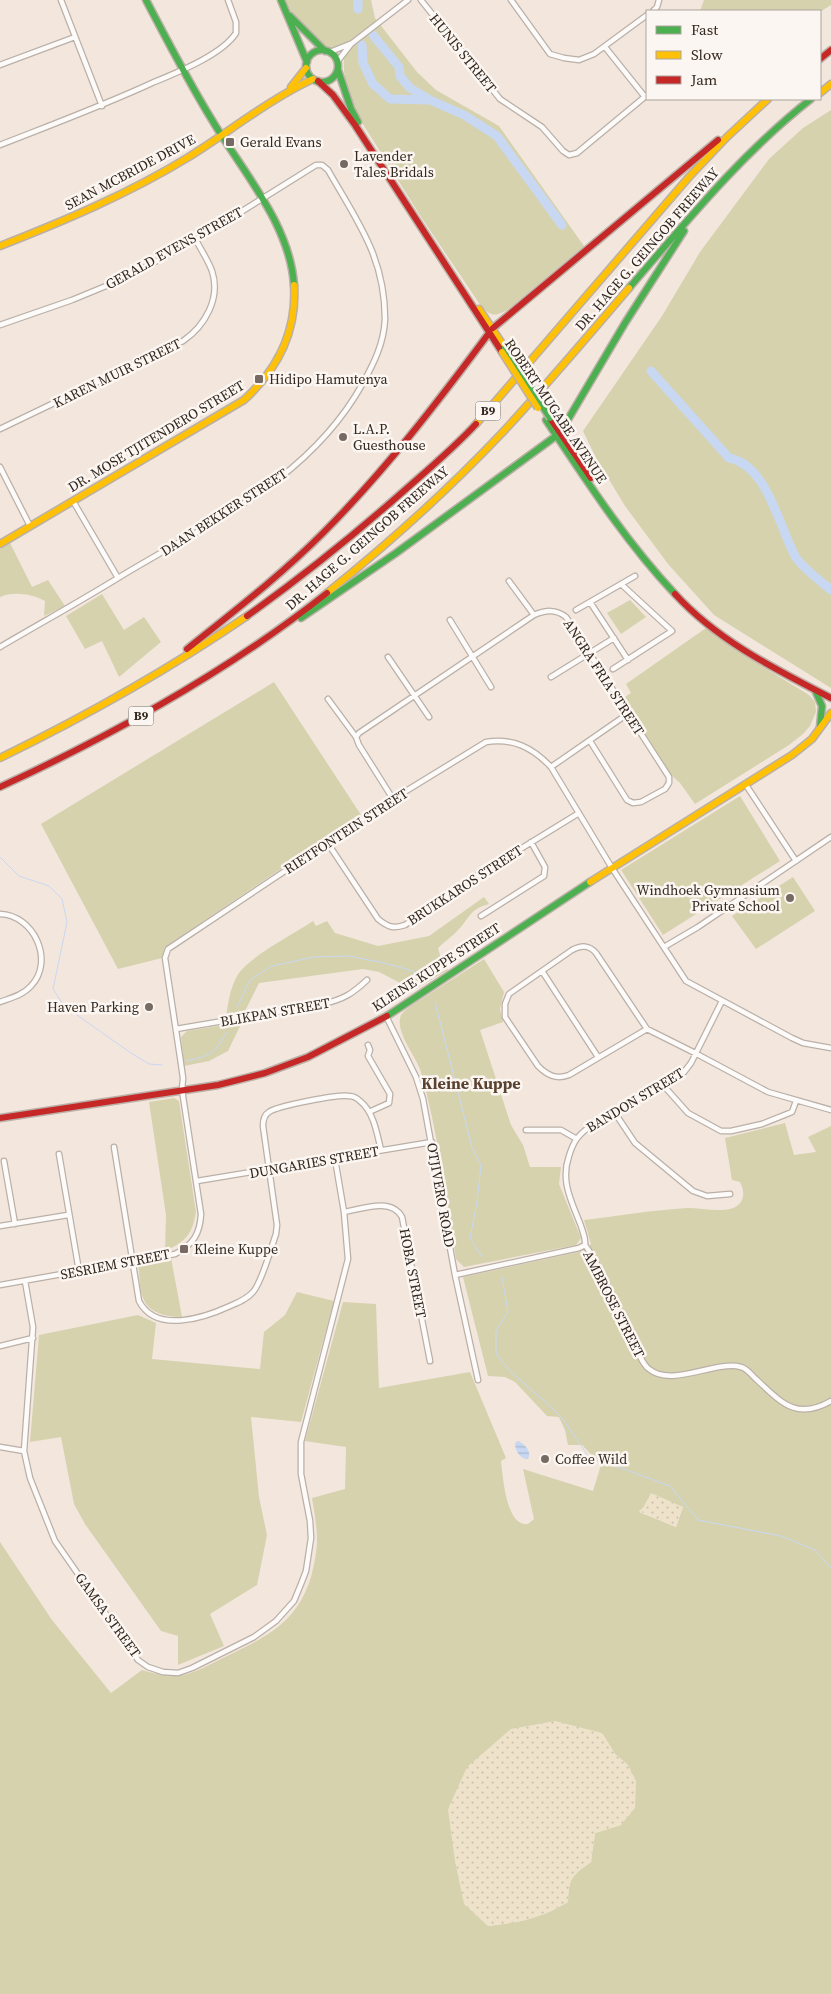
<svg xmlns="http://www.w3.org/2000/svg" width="831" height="1994" font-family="'Source Serif 4',serif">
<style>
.green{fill:#d6d2ae;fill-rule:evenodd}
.sand{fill:url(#sand-dots)}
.water{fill:url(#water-rules)}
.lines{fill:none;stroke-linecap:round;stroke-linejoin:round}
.stream{stroke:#c8d8f2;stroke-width:1}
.river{stroke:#c8d8f2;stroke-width:9}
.street-casing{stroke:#bab0a7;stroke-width:7}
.fast-casing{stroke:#bab0a7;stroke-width:9}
.slow-casing{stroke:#bab0a7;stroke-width:9}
.jam-casing{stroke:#bab0a7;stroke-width:9}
.street{stroke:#fdfbfa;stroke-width:4.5}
.fast{stroke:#4caf50;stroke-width:6}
.slow{stroke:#ffc107;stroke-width:6}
.jam{stroke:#c62828;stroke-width:6}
.fast-bridge-casing{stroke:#bab0a7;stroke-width:9;stroke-linecap:butt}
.slow-bridge-casing{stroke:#bab0a7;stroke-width:9;stroke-linecap:butt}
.fast-bridge{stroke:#4caf50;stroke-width:6}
.slow-bridge{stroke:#ffc107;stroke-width:6}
.poi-dot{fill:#766a62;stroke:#fcf6f2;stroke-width:2}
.labels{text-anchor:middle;stroke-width:5;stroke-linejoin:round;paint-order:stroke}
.shield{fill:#fcf6f2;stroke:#6f665e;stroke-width:1}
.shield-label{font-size:12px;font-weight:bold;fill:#32281f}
.street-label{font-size:14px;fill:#32281f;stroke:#fcf6f2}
.poi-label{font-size:14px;fill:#32281f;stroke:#fcf6f2;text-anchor:start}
.quarter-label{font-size:16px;font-weight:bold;fill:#5a4230;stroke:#fcf6f2}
</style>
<defs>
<pattern id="sand-dots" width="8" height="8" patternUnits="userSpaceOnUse" patternTransform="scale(1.25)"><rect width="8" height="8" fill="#eee3ca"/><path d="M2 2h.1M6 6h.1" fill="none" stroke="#cdc3ad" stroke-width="1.8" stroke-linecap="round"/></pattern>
<pattern id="water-rules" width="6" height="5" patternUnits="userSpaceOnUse" patternTransform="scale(1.25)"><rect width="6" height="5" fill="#c8d8f2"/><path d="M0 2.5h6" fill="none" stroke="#acb9cf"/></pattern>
</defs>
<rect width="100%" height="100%" fill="#f3e6dd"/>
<path class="green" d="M281,0H371L375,18L417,72L436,90L499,126L584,246L507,310C495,317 490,316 481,306L421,217L361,121C351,102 342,80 344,58L335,47L330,52L325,51L287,13Z
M704,0H831V5L820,12L700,11Z
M831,110V688L714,615L668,564L625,506L596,458L583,431L662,316L700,252L769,159L803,128Z
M10,543L32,587L48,580L65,606L44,616L45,601C33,594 13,591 0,597V549Z
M102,594L124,630L144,617L161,642L119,677L102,641L85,649L66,616Z
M630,600L646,617L621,634L607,613Z
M706,628L752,660L809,695L815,702L816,712L810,726L803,734L789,745L695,804L680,783L671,775L623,698L631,693L626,684Z
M274,682L361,815L165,947L162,958L118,969L41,824Z
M740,796L780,861L663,935L621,870Z
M793,877L815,911L756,949L732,916Z
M484,897L489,904C470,909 471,916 459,929C453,936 445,941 438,948L442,963L448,970L414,990L379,972L363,969L259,983L243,1015L226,1018C228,1003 230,989 237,976C248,957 294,934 313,921L316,926L327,921L335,933L378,946L429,936Z
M484,959L504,992L500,1009L503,1022L480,1030L511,1125L523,1145L530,1167H561L559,1184L581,1238L576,1245L464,1267L456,1259C446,1197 438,1133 421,1072C417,1057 394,1032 401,1015C402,1013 407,1009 409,1007Z
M242,1022L228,1051L209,1061L184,1066L181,1037L187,1031Z
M174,1098L179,1101L196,1212C192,1235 186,1241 165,1251L166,1215L149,1102Z
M785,1123L794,1155L816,1152L808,1137L831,1126V1994H0V1542L52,1620L111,1693L142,1670C182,1682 190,1674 225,1657C266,1637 297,1623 311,1577C314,1565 317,1552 317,1539C317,1526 314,1511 312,1498L345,1489L346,1447L305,1441L343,1302L376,1304L379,1388L470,1372L506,1458L501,1461C503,1477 506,1527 528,1524L534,1519L523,1469L593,1491L601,1465L582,1445H568L565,1430L559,1417L547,1416L515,1382L505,1377L488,1376L463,1277L583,1251L591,1244L584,1220C618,1216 653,1210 687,1208C701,1208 717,1212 730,1209C744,1206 746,1193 740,1182L732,1180L725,1138ZM683,1507L676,1527L639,1512L643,1508ZM602,1733L615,1754L628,1765L621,1825L595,1833L591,1862C571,1876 569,1878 568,1902C539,1919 521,1922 488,1926Z
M171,1258L182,1317C170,1318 149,1313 144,1300C139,1291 140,1276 138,1265Z
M297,1292L334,1301L301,1422L251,1417L259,1497L267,1535L257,1585L210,1614L224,1646L178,1665V1636L161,1631L85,1524L74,1504L61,1437L30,1442L39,1335L138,1315L156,1323L152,1359L260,1369L264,1332L285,1315Z"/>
<path class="sand" d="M651,1493L683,1507L676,1524V1527L639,1511L643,1508Z
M555,1721L602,1733L615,1754L628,1765L636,1781L635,1808L621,1825L595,1833L591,1862C571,1876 569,1878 568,1902C539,1919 521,1922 488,1926L464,1904L455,1861L448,1809L467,1767L511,1729Z"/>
<path class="water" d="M518,1441C525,1444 532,1452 528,1459C520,1459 515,1451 515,1443Z"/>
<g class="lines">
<path class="stream" d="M0,857L19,876L49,886L62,899L67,922L53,989L64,1006L131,1053L149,1064L162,1065
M435,1002L472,1147L481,1165L477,1202L470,1238L482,1257
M237,1008L249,981L256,976L272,966L314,957L349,956L384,963L413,971L423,982
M186,1061C211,1056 215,1053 227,1032
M502,1277L508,1312L496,1331V1354L510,1371L550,1406L562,1418L588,1456L670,1486L698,1520L781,1536L815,1550L831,1568"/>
<path class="river" d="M358,9V0
M373,35L399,67L400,76L410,88L430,100
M362,45L363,63L373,84L390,99L430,100L464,115L497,136L562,225
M651,371L729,458C767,465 779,526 795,556C801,567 821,581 831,590"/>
<g class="street-casing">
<path id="street" d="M61,0L102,106
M421,0L500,99L542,127L563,151L569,155L577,153L647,95
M511,0L550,54L564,58L579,60L594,54L647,15
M653,11L657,7L659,0
M605,47L645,97
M330,52L350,44
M337,62L351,44L408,0
M0,65L75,37
M0,145C51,125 102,106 152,83C176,73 222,55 236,33V22L228,0
M0,325L72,300L123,279L196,240L316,165H322L328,170C357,221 385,257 385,319C384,343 374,363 363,383C309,481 208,523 118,578C79,602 39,624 0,647
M0,429L183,341C205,326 221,298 212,271C208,260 201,250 196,240
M0,467L30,526
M73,501L118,578
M509,581L534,615
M590,602L628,660
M576,610L635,576
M450,620L491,687
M388,657L429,717
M613,669L672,631L621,584
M551,677L614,638
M328,699L356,737
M551,767L629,713
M746,785L796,861
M393,799L359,745L356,737L359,733L534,615C546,610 556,609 566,617L669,777V783L665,789L641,802L633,803L627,800L590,741
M327,842L378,919C388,927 393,929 405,925L478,875L579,813
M0,914C34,915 55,961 31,986C23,995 11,998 0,1002
M481,916L544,876L545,867L531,842
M664,947L698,927L831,837
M542,971L598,1057
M386,1016L416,1077L423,1099L455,1275L478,1380
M176,1029L323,1004C344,999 352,994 367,980
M647,1029L569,1075C556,1080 547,1075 538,1066L505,1017V1004L509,994L572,950C582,945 589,945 596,953L647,1029L695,1053L768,1092L831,1110
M368,1045L370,1050L368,1056L390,1094L389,1103L369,1112
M663,1085L688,1113L721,1131H731L762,1124L792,1112L796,1101
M615,1113L635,1143L693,1191L707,1196L730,1194
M526,1130H561L575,1138
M114,1147L139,1301C156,1334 204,1318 230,1306C239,1302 247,1299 253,1292C262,1282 271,1248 276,1234L277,1225L263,1126C263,1120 264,1115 269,1112C277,1106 338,1094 349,1096C353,1096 357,1098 360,1101C374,1112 377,1134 381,1150
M59,1154L79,1271
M4,1161L15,1224
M197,1181L432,1142
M344,1212C362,1209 391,1197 402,1217L430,1361
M0,1226L68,1215
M585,1245C608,1276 617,1317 637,1350C640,1356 643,1365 649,1369C672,1388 715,1360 741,1367C748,1369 751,1375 756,1379C781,1402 796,1421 831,1401
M455,1275L579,1248L585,1245C586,1238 583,1233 581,1226C572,1202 560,1182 569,1156C573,1143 577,1136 588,1128L684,1072L691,1063L722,1001
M25,1281L33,1327L24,1451L30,1478L55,1541L138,1660L148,1667L163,1672L178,1673L192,1668L254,1637L276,1621L294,1601L301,1584L306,1571L311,1538L310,1521L301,1474V1442L348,1259L344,1212L335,1159
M0,1285L175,1254C193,1245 200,1234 201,1214L182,1090L183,1078L180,1057L165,958L168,949L393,799L486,742C513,738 532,747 551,767L612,868L686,981L792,1038L803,1043L831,1048
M0,1346L33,1338
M0,1447L24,1451"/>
</g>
<g class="fast-casing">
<path id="fast" d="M146,0C167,40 188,81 212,120C242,171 290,224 294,285
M281,0L307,62
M290,16L325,51
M306 66a16 16 0 1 1 32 0a16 16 0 1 1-32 0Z
M338,70L351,109L358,122
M629,288C686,222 742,153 811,99
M546,420C586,480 626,542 675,594
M560,433L625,323L684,231
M301,618L396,553L556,436
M815,690L822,706L820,727
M387,1016L590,882"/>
</g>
<g class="slow-casing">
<path id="slow" d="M291,87L306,68
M820,93L831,84
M0,246C64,221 128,194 187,158C229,132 268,100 313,79
M479,309L505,348
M476,424L689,177L727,137L768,99
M0,544L244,400C278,369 297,331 294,285
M327,593C388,544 447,491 501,434C545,387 587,337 629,288
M0,758C86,716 168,670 247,616
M590,882L792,755L812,739L831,713"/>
</g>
<g class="jam-casing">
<path id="jam" d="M820,59L831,50
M318,81L333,95L355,125L502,352
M493,328L718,140
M550,418L591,478
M675,594C718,641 775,669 831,698
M247,616C299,579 349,539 397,497C424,473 452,450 476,424
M187,649C233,612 280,576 322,534C384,472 437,403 489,333
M0,787C115,734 227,672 327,593
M0,1118L218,1085L265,1073L308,1057L387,1016"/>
</g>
<use href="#street" class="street"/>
<use href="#fast" class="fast"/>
<use href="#slow" class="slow"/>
<use href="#jam" class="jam"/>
<g class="fast-bridge-casing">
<path id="fast-bridge" d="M505,348L550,418"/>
</g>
<g class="slow-bridge-casing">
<path id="slow-bridge" d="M502,352L538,408"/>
</g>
<use href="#fast-bridge" class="fast-bridge"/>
<use href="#slow-bridge" class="slow-bridge"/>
</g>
<g class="poi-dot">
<rect x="225" y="137" width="10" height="10" rx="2.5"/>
<circle cx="344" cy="164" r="5"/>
<rect x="254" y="374" width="10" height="10" rx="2.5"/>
<circle cx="343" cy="437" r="5"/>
<circle cx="790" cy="898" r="5"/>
<circle cx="149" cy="1007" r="5"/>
<rect x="179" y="1244" width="10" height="10" rx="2.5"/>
<circle cx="545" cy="1459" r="5"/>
</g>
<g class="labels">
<g class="shield">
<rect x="475.5" y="401.5" width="25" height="19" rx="4"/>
<rect x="128.5" y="706.5" width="25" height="19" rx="4"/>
</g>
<g class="shield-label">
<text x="488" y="415">B9</text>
<text x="141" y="720">B9</text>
</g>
<g class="street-label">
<text transform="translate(463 53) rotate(51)" y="5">HUNIS STREET</text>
<text transform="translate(130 172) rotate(-28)" y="5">SEAN MCBRIDE DRIVE</text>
<text transform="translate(174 248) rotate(-29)" y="5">GERALD EVENS STREET</text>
<text transform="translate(647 249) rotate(-49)" y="5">DR. HAGE G. GEINGOB FREEWAY</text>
<text transform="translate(117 373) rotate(-26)" y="5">KAREN MUIR STREET</text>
<text transform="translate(556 411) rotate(56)" y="5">ROBERT MUGABE AVENUE</text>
<text transform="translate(156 436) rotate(-31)" y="5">DR. MOSE TJITENDERO STREET</text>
<text transform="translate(224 512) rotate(-33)" y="5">DAAN BEKKER STREET</text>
<text transform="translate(367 538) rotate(-41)" y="5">DR. HAGE G. GEINGOB FREEWAY</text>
<text transform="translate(604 677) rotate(57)" y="5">ANGRA FRIA STREET</text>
<text transform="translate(346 831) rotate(-33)" y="5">RIETFONTEIN STREET</text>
<text transform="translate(465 885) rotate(-33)" y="5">BRUKKAROS STREET</text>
<text transform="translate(436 967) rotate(-33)" y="5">KLEINE KUPPE STREET</text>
<text transform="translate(275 1012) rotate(-10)" y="5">BLIKPAN STREET</text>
<text transform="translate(635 1100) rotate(-31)" y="5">BANDON STREET</text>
<text transform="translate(314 1162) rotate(-10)" y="5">DUNGARIES STREET</text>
<text transform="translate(441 1195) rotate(80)" y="5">OTJIVERO ROAD</text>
<text transform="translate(115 1264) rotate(-11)" y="5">SESRIEM STREET</text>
<text transform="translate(413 1273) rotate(79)" y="5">HOBA STREET</text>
<text transform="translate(614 1304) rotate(63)" y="5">AMBROSE STREET</text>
<text transform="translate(108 1615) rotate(54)" y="5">GAMSA STREET</text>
</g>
<g class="poi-label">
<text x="240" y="147">Gerald Evans</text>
<text x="354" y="161">Lavender<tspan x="354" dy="16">Tales Bridals</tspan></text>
<text x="269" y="384">Hidipo Hamutenya</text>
<text x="353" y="434">L.A.P.<tspan x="353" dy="16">Guesthouse</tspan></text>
<text x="780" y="895" text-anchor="end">Windhoek Gymnasium<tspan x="780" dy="16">Private School</tspan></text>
<text x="139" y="1012" text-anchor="end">Haven Parking</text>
<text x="194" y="1254">Kleine Kuppe</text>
<text x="555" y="1464">Coffee Wild</text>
</g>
<g class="quarter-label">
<text x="471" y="1089">Kleine Kuppe</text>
</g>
</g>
<rect x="646" y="10" width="175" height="90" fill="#fcf6f2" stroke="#aba49e"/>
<rect x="656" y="26" width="25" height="8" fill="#4caf50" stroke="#aba49e"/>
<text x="691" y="35" font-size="15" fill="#32281f">Fast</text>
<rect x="656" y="51" width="25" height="8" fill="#ffc107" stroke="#aba49e"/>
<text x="691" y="60" font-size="15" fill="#32281f">Slow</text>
<rect x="656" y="76" width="25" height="8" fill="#c62828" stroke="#aba49e"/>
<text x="691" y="85" font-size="15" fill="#32281f">Jam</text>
</svg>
